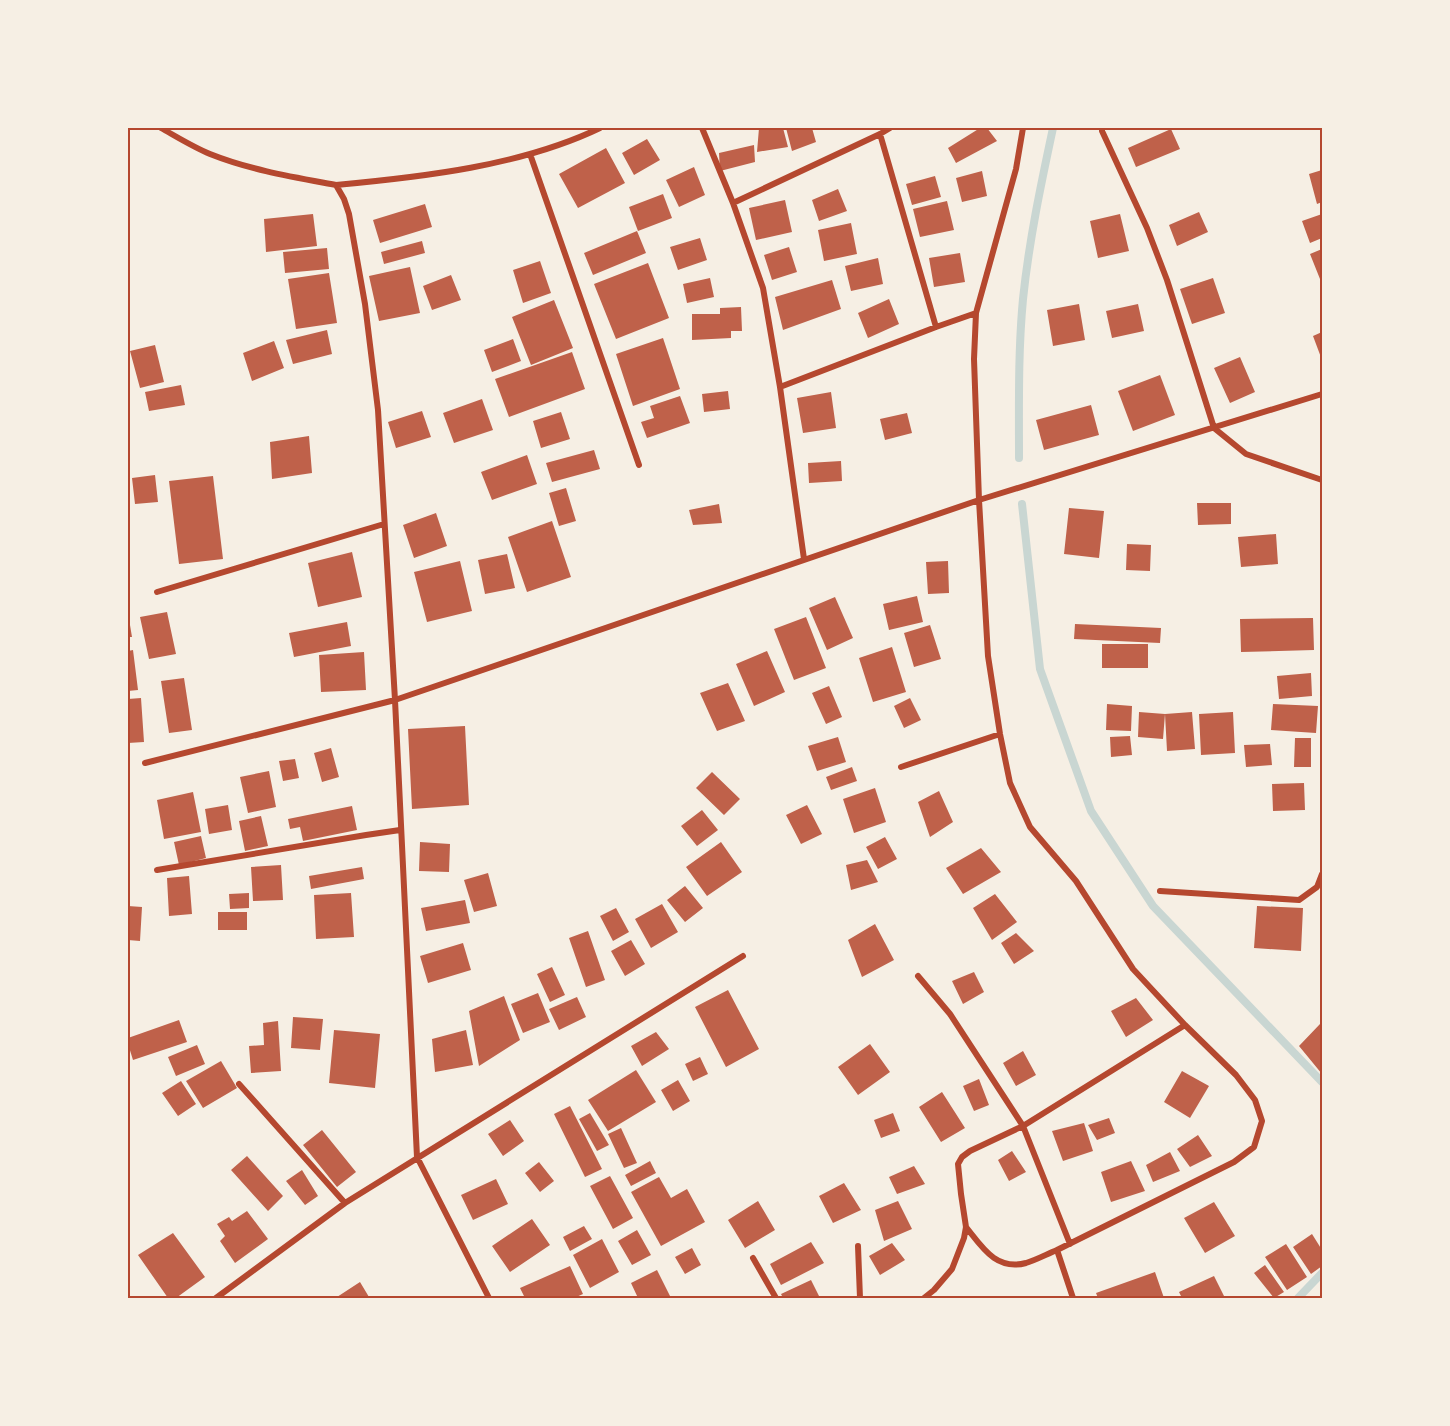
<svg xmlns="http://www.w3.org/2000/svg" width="1450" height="1426" font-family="'Public Sans',sans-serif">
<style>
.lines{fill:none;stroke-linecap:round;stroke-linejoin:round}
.stream{stroke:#c9d6d2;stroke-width:8}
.building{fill:#bf614a}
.minor{stroke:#b5482f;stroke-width:6}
.neatline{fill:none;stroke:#b5482f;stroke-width:2}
</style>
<rect width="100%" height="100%" fill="#f6efe4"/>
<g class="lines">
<path class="stream" d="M1019,458C1019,405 1018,352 1023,299C1029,241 1041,184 1053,128
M1022,504L1040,669L1091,811L1153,906L1322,1082
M1298,1298L1322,1273"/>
</g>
<path class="building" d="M759,128H783L788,147L757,152Z
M786,128H812L816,142L792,151Z
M980,128H987L997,141L956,163L948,148Z
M1171,129L1180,149L1136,167L1128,148Z
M647,139L660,160L634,175L622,153Z
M754,145L755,162L720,171L719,153Z
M606,148L625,183L578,208L559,174Z
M694,167L705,195L679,207L666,180Z
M1322,170V202L1317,204L1309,174Z
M982,171L987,196L962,202L956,178Z
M935,176L941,197L912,205L906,184Z
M838,189L847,211L819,221L812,200Z
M663,194L672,218L638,231L629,207Z
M785,200L792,232L756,240L749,208Z
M947,201L954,230L920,237L913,209Z
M425,204L432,227L380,243L373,220Z
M1199,212L1208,232L1177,246L1169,225Z
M313,214L317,246L266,252L264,219Z
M1120,214L1129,251L1098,258L1090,221Z
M1322,214V238L1310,243L1302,221Z
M851,223L857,254L824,261L818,230Z
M637,231L646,253L593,275L584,253Z
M700,238L707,260L678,270L670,247Z
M422,241L425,253L384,264L381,252Z
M789,247L797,272L772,280L764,255Z
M327,248L329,269L285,273L283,252Z
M1322,249V284L1310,254Z
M960,253L965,282L934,287L929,258Z
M878,258L883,284L851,291L845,266Z
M540,261L551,293L523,303L513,270Z
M648,263L669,318L616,339L594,284Z
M410,267L420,313L379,321L369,276Z
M329,273L337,323L296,329L288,279Z
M451,275L461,300L432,310L423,286Z
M710,278L714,297L687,303L683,284Z
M1213,278L1225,313L1192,324L1180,289Z
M832,280L841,309L783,330L775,297Z
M889,299L899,324L868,338L858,313Z
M554,300L573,348L531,365L512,317Z
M1079,304L1085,340L1053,346L1047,310Z
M1138,304L1144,331L1112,338L1106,311Z
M741,307L742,331H731V338L692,340V314H720V308Z
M327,330L332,354L293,364L286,340Z
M1322,332V360L1313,336Z
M663,338L680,389L633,406L616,354Z
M513,339L521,361L492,372L484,350Z
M274,341L284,368L252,381L243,353Z
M155,345L164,382L140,388L130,351Z
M572,352L585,389L509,417L495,379Z
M1240,357L1255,392L1230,403L1214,368Z
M1160,375L1175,415L1133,431L1118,391Z
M181,385L185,405L149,411L145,392Z
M728,391L730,409L704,412L702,394Z
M831,392L836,428L803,433L797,398Z
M680,396L690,423L647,438L641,422L654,418L650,406Z
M482,399L493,430L454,443L443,413Z
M1091,405L1099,435L1044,450L1036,420Z
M422,411L431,437L396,448L388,422Z
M561,412L570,439L541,448L533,421Z
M907,413L912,433L885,440L880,419Z
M309,436L312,473L272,479L270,442Z
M594,450L600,469L552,482L546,463Z
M527,455L537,484L492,500L481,472Z
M841,461L842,481L809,483L808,463Z
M155,475L158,502L135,504L132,478Z
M213,476L223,559L179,564L169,481Z
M566,488L576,521L559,526L549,493Z
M1197,503H1231V524L1198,525Z
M719,504L722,523L693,525L689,510Z
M1069,508L1104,511L1099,558L1064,554Z
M436,513L447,546L414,558L403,525Z
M552,521L571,577L527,592L508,537Z
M1276,534L1278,564L1241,567L1238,537Z
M1127,544L1151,545L1150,571L1126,570Z
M352,552L362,597L318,607L308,563Z
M507,554L515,588L485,594L478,560Z
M460,561L472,611L427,622L414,572Z
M948,561L949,593L928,594L926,562Z
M917,596L923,622L889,630L883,604Z
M835,597L853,638L827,650L809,608Z
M167,612L176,654L149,659L140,617Z
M806,617L826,668L794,680L774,629Z
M1313,618L1314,650L1241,652L1240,619Z
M128,619H129L132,637H128Z
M347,622L351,646L294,657L289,633Z
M1075,624L1161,628L1160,643L1074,639Z
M930,625L941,659L914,667L904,633Z
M1102,644H1148V668H1102Z
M892,647L906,692L873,702L859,658Z
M133,650L138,690L128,691V651Z
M767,651L785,692L754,706L736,664Z
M364,652L366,690L321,692L319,655Z
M1311,673L1312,696L1279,699L1277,676Z
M184,678L192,730L169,733L161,681Z
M728,683L745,721L717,731L700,693Z
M829,686L842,717L826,724L812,693Z
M141,698L144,742L128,743V699Z
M910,698L921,720L904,728L894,706Z
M1107,704L1132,706L1131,731L1106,730Z
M1273,704L1318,706L1316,733L1271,730Z
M1139,712L1165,714L1192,712L1195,749L1167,751L1165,714L1163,739L1138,737Z
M1233,712L1235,753L1201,755L1199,714Z
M465,726L469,805L412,809L408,729Z
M1130,736L1132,755L1111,757L1110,737Z
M838,737L846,762L817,771L808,746Z
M1295,738H1311V767H1294Z
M1270,744L1272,765L1246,767L1244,745Z
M331,748L339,777L322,782L314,753Z
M295,759L299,778L283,781L279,761Z
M852,767L857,781L831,790L826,777Z
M269,771L276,807L248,813L240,777Z
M712,772L740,799L724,815L696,788Z
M1304,783L1305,810L1273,811L1272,784Z
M875,788L886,822L854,833L843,799Z
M939,791L953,822L930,837L918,802Z
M193,792L201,832L164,839L157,800Z
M228,805L232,830L209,834L205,809Z
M807,805L822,834L801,844L786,815Z
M352,806L357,830L303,841L300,827L290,829L288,819Z
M702,810L718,830L697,846L681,826Z
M261,816L268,846L245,851L239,821Z
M201,836L206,858L179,865L174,842Z
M885,837L897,859L878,869L866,847Z
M420,842L450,844L449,872L419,871Z
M721,842L742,872L707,896L686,867Z
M981,848L1001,872L963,894L946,868Z
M867,860L878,882L851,890L846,865Z
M281,865L283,900L253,901L251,867Z
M362,867L364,879L311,889L309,876Z
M488,873L497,906L474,912L464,880Z
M189,876L192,914L169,916L167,878Z
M685,886L703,908L685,922L667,900Z
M249,893V908L230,909L229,894Z
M351,893L354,937L316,939L314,895Z
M995,894L1017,922L992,940L973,908Z
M465,900L470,923L426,931L421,908Z
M662,904L678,932L651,948L635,919Z
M128,906L142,907L140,941L128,940Z
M1257,906L1303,908L1301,951L1254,948Z
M616,908L629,932L613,941L600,916Z
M218,912H247V930H218Z
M875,924L894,960L862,977L848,940Z
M588,931L605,980L586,987L569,938Z
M1016,933L1034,951L1014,964L1001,943Z
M631,940L645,964L625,976L611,951Z
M463,943L471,970L428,983L420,956Z
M552,967L565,995L550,1002L537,974Z
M974,972L984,992L963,1004L952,981Z
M728,990L759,1049L726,1067L695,1007Z
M538,993L550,1022L523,1033L511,1004Z
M504,996L520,1040L479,1066L469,1011Z
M577,997L586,1017L559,1030L549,1009Z
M1136,998L1153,1020L1126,1037L1111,1011Z
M293,1017L323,1019L320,1050L291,1048Z
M179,1020L187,1042L133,1060L128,1044V1038Z
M278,1021L281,1071L251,1073L249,1046L264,1045L263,1023Z
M1320,1024L1322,1026V1074L1299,1046Z
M334,1030L380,1034L375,1088L329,1083Z
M466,1030L473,1065L435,1072L432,1039Z
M656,1032L669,1049L642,1066L631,1046Z
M870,1044L890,1072L858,1095L838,1067Z
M197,1045L205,1064L176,1076L168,1057Z
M1023,1051L1036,1075L1016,1086L1003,1063Z
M700,1057L708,1074L693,1081L685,1064Z
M221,1061L237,1088L203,1108L186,1081Z
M636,1070L656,1102L608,1131L588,1100Z
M1182,1071L1209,1086L1190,1118L1164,1102Z
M979,1079L989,1105L974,1111L963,1086Z
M678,1080L690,1101L673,1111L661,1090Z
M181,1081L196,1104L178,1116L162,1093Z
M942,1092L965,1128L941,1142L919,1107Z
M570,1106L602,1169L585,1177L554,1114Z
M590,1113L609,1145L597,1151L579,1119Z
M893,1113L900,1131L881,1138L874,1120Z
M1109,1118L1115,1133L1097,1140L1088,1125Z
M510,1120L524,1141L503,1156L488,1134Z
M1084,1123L1093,1151L1063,1161L1052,1131Z
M621,1128L637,1163L624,1168L608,1134Z
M322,1130L356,1172L337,1187L303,1145Z
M1198,1135L1212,1156L1190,1167L1177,1149Z
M1012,1151L1026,1172L1009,1181L998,1160Z
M1170,1152L1180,1171L1153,1182L1146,1165Z
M247,1156L283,1196L268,1211L231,1170Z
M650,1161L656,1173L631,1186L625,1175Z
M1131,1161L1145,1191L1111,1202L1101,1172Z
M539,1162L554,1181L540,1192L525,1173Z
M914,1166L925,1184L897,1194L889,1177Z
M302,1170L318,1196L305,1205L286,1181Z
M610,1176L633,1218L613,1229L590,1186Z
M659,1177L671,1198L687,1189L705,1222L661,1246L631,1192Z
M496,1179L508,1204L473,1220L461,1195Z
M844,1183L861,1210L833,1223L819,1196Z
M758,1201L775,1230L745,1248L728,1220Z
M898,1201L912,1229L884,1241L875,1210Z
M1214,1202L1235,1236L1205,1253L1184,1218Z
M247,1211L268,1239L235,1263L220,1241L225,1236L217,1224L229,1217L232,1221Z
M532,1219L550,1245L510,1272L492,1246Z
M584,1226L592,1239L570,1251L563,1237Z
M637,1230L651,1255L632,1265L618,1241Z
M173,1233L205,1277L176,1298H168L138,1255Z
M1312,1234L1322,1250V1266L1311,1274L1293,1247Z
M602,1239L619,1272L590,1288L573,1255Z
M811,1242L824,1263L781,1285L770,1264Z
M892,1243L905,1260L880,1275L869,1256Z
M1286,1244L1307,1277L1287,1290L1265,1257Z
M692,1248L701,1265L685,1274L675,1257Z
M1265,1265L1284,1292L1274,1298L1254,1273Z
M570,1266L583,1294L574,1298H525L520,1288Z
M657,1270L671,1298H638L631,1283Z
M1155,1272L1164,1298H1098L1096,1293Z
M1214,1276L1225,1298H1182L1179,1292Z
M811,1280L820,1298H783L781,1294Z
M360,1282L369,1297L338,1298L337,1297Z"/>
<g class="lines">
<path class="minor" d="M161,128C177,137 193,147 210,154C250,170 293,177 336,185L344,199L349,214L365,304L378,410L395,700L417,1157L489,1298
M702,128L733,203L763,288L780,387L804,559
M1023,128L1016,169L976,313L974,359L979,500L988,656L1000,734L1010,783L1030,827L1076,881L1133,969L1185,1025L1236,1075L1255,1100L1262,1121L1254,1147L1234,1162L1057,1250L1073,1298
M1102,128V131L1147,228L1167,280L1214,428L1246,454L1322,480
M880,134L936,327
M530,154L639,465
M336,185C422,177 521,166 600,128
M733,203L880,134L890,128
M780,387L936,327L976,313
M157,592L384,524
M145,763L395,700L979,500L1322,394
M901,767L1000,734
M157,870L366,835L400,830
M1160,891L1299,900L1317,887L1322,874
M918,976L950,1014L1023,1126L1070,1244
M239,1084L345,1203
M966,1227C982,1247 996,1271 1026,1263C1036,1260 1047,1254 1057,1250
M858,1246L860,1298
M753,1258L776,1298
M216,1298L345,1203L743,956
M924,1298L934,1290L952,1269L964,1238L966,1227L961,1194L958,1164L962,1157L970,1151L1023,1126L1185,1025"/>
</g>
<rect width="1450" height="1426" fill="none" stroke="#f6efe4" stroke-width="258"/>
<rect x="129" y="129" width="1192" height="1168" class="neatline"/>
</svg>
